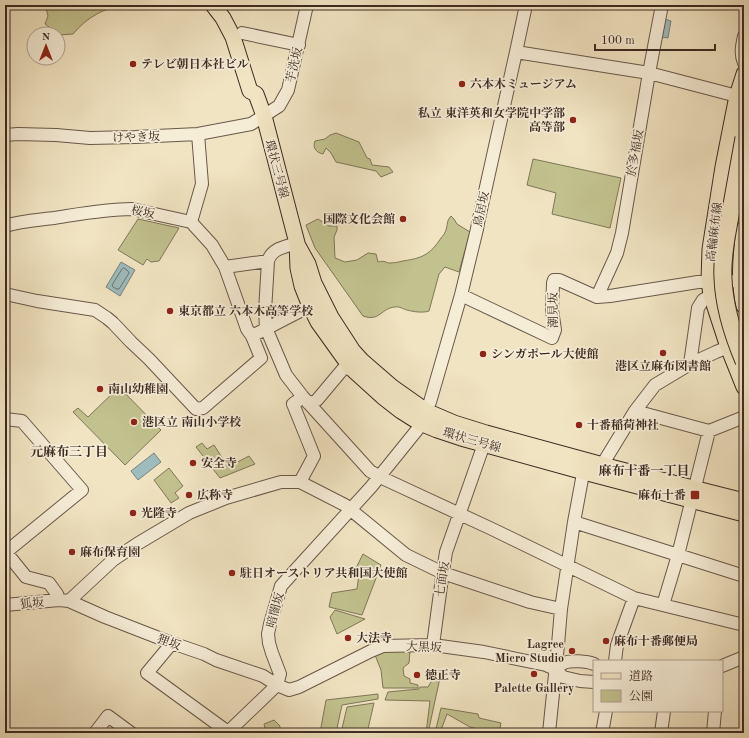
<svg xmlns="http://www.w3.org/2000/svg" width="749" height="738" font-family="'Old Standard TT','Noto Serif JP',serif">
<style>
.green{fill:#c2c28e;stroke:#7f7658}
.water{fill:#9ebcbc;stroke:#77827e}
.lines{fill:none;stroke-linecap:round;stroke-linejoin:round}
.shore{stroke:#6d736f;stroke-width:1}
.minor-casing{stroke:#69584a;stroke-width:14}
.major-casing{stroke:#3c2a22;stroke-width:17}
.highway-casing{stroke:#3c2a22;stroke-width:19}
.minor{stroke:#f6edd7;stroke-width:12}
.major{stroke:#f1e4c2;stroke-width:15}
.highway{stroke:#f1e4c2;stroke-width:17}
.highway-bridge-casing{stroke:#3c2a22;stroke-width:19;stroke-linecap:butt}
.highway-bridge{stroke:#f1e4c2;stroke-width:17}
.poi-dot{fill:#8f2418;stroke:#f6edd7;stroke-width:1.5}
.labels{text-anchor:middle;stroke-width:3.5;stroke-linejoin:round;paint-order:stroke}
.poi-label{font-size:12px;font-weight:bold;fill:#3c2a22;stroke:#f6edd7;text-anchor:start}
.street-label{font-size:12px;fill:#3c2a22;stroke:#f6edd7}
.neighbourhood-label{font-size:13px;font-weight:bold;fill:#3c2a22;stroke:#f6edd7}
</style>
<rect width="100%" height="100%" fill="#f1e4c2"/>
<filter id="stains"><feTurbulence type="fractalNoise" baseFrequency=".005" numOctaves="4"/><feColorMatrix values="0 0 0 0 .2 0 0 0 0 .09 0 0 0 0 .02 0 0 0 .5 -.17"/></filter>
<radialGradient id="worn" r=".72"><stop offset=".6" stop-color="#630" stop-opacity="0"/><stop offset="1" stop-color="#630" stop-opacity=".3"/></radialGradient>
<path class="green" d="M46,5H127C105,7 87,17 73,34L60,35L45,24L48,16L46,8Z
M336,133L359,142L367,158L370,159L372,165L389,167L393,172L381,177L376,171L336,162L331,153L326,148L323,154C317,153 312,148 315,141L325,139L330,135Z
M533,159L621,178L610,228L552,214L556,193L527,185Z
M451,216L454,219L457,224L470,232L459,272L445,267L439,274L429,311C423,313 414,312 407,310C403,309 399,306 395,307C381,308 380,322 363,316L315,248L306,225L318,219L329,226H337V230L334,237L335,258L345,262L357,260L368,253L376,254L378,262C386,260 385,263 390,263C394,263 399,262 403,261C422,258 430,255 441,238C443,236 445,233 446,230C448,224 446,222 451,216Z
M138,219L179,228L159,261L151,262L147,259L143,265L118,250Z
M119,387L161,430L125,465L73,412L78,408L88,417Z
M202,443L207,449L214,445L228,467L249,456L255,464L220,478L196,447Z
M169,468L183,486L175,493L179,498L171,503L154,480Z
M363,554L381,565L362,615L329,607L332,593L357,589L359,574L355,570Z
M335,610L365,619L337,634L330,617Z
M390,650L410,651L409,663L403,668L404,676L410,679V683L418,685V688H383L381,670L375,655Z
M434,677L440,678L428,733H426L430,701L385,700L388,692L419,689L420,687H428Z
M378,694V699L342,705L336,733H320L326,700Z
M374,703L367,733H341L347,707Z
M441,708L478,714L479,718L501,723L499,733H491L470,727L447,714L440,733H435Z
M274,720L280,726V733H266L264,724Z"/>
<path class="water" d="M665,19L671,21L668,38L661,37Z
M121,262L135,270L120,296L106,287Z
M154,453L161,462L138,480L131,471Z"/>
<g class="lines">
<path class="shore" d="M124,268L128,271L129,273L119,289H117L113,287L112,285L122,269Z"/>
<g class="minor-casing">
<path id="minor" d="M242,33L299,45
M744,36C742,46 740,53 744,63
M516,52L649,73L737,96
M5,135L18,134L56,135L90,138L135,137L198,134L251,124L279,106L288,90L307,5
M191,222L212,245L225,267L247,329L252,336L310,306
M5,226C20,221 38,220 54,218C80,214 106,209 132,209L191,222L202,184L198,134
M297,243C285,247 272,248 268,261L265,311L266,328L286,375L303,397L370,471L380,477L492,529L634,598L744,625
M225,267L268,261
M5,294L37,301L95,310L107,318L113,323L131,342L149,359L196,409L203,408L261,358L252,336
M461,295L552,338L555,330L552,310L553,283L554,280H559L597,297L610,296L698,282L741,281
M597,297L617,253L622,233L649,73L662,5
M690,364L698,308L703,300L711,295
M308,403L313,402L317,400L343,369L351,368
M635,411L709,431
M5,419L22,421L82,490L6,552
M300,482L314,456L293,404L303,397
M574,522L744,576
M5,551L26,577L49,583L57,594L59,600
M69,601L113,560L137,544L189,513L226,498L281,482H300L345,505L351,510L406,555L443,573L530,602L561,609
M5,605L59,600L69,601L105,617L172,643L204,654L216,660L263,676L277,685L289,690L299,687L371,651L383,646L433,645L484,652L546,665L555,669
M663,605L678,555L709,431L744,417
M172,643L147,673L228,732
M433,645L442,578L446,552L484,444
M615,661L617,645L634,598
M594,664C587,661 570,660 564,663C561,664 558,667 555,669L563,677L580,681L594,682
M722,666L744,657
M95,733L108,716L131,733
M227,733L277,685L280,674L272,653L269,643L268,634L270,624L279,593L281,586L290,576L371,487L417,430L430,402L461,295L477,229L478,223L516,52L526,5
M549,733L558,645L561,609L574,522L582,479L584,472L602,465L635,411L655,385L690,364L716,352L728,347H737
M602,733L606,711
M661,733L664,711
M713,733L715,711"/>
</g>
<g class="major-casing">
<path id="major" d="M213,5L223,18L233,37L250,91L256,94L264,116L297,243L298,268L302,286L310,306L318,322L351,368L383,397L401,411L420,423L437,430L461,438L584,472L744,514
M744,74L737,96L723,167L710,249L709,281L711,295L728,347L744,387
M744,229C741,254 738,281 744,306
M298,246L308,264L314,283L331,317L353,351L362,361L392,387L426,411L454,423L486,433L614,468L744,501"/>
</g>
<g class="highway-casing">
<path id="highway" d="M735,154L744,102"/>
</g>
<use href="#minor" class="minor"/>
<use href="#major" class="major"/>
<use href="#highway" class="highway"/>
<g class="highway-bridge-casing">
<path id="highway-bridge" d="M744,138L726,238C724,251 722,264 723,278C724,307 733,335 744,361"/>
</g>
<use href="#highway-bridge" class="highway-bridge"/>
</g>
<g class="poi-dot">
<circle cx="133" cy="64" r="4"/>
<circle cx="462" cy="84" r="4"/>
<circle cx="573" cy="120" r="4"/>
<circle cx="403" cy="219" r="4"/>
<circle cx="170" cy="311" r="4"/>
<circle cx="663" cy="353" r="4"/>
<circle cx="483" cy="354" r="4"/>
<circle cx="100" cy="389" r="4"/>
<circle cx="134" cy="422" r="4"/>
<circle cx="579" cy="425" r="4"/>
<circle cx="193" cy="463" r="4"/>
<circle cx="189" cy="495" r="4"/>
<rect x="690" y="490" width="10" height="10" rx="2"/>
<circle cx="133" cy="513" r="4"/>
<circle cx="72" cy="552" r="4"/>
<circle cx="232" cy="573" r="4"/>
<circle cx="348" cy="638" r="4"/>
<circle cx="606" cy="641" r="4"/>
<circle cx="572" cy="651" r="4"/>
<circle cx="534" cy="674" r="4"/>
<circle cx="417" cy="675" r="4"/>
</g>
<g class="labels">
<g class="poi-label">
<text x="141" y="68">テレビ朝日本社ビル</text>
<text x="470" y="88">六本木ミュージアム</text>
<text x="565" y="117" text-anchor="end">私立 東洋英和女学院中学部<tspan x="565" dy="14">高等部</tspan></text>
<text x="395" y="223" text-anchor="end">国際文化会館</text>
<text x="178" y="315">東京都立 六本木高等学校</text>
<text x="491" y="358">シンガポール大使館</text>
<text x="663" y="370" text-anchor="middle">港区立麻布図書館</text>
<text x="108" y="393">南山幼稚園</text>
<text x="142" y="426">港区立 南山小学校</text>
<text x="587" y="429">十番稲荷神社</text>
<text x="201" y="467">安全寺</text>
<text x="197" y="499">広称寺</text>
<text x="686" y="499" text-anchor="end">麻布十番</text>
<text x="141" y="517">光隆寺</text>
<text x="80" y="556">麻布保育園</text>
<text x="240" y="577">駐日オーストリア共和国大使館</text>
<text x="356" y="642">大法寺</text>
<text x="614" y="645">麻布十番郵便局</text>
<text x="564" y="648" text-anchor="end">Lagree<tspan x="564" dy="14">Micro Studio</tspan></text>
<text x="425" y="679">徳正寺</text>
<text x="534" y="692" text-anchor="middle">Palette Gallery</text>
</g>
<g class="street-label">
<text transform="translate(294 65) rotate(-77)" y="4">芋洗坂</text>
<text transform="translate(136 137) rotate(-2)" y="4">けやき坂</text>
<text transform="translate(635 153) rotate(-80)" y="4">於多福坂</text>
<text transform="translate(277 169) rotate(75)" y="4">環状三号線</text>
<text transform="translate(481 209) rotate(-78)" y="4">鳥居坂</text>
<text transform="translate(143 212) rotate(10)" y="4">桜坂</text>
<text transform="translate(714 232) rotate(-83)" y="4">高輪麻布線</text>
<text transform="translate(553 310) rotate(-91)" y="4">潮見坂</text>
<text transform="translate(472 440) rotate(16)" y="4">環状三号線</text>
<text transform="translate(442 579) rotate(-81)" y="4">七面坂</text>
<text transform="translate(32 603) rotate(-6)" y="4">狐坂</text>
<text transform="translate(275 610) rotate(-75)" y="4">暗闇坂</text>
<text transform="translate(169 642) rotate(20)" y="4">狸坂</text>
<text transform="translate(424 647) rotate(2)" y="4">大黒坂</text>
</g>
<g class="neighbourhood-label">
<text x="69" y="456">元麻布三丁目</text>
<text x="644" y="475">麻布十番一丁目</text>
</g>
</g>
<rect width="749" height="738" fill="none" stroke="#f1e4c2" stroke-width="20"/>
<rect x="6" y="6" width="737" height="726" fill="none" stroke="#3c2a22" stroke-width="2"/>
<rect x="10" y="10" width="729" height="718" fill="none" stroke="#3c2a22"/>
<rect x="593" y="660" width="130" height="52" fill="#f6edd7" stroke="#ac9f8f"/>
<rect x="601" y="673" width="20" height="6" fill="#f1e4c2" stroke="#ac9f8f"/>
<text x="629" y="680" font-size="12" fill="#3c2a22">道路</text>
<rect x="601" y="690" width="20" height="12" fill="#c2c28e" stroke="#ac9f8f"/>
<text x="629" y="700" font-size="12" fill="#3c2a22">公園</text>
<g transform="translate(46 46)"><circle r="19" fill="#f6edd7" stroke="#ac9f8f"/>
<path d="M0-3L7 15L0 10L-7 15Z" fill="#8f2418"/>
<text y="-6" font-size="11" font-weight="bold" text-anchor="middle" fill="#3c2a22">N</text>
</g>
<path d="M595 44v6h120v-6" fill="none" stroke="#3c2a22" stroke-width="2"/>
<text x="601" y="44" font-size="12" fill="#3c2a22" stroke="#f6edd7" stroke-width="3" paint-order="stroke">100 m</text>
<rect width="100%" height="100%" filter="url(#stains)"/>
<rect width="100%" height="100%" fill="url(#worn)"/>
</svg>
